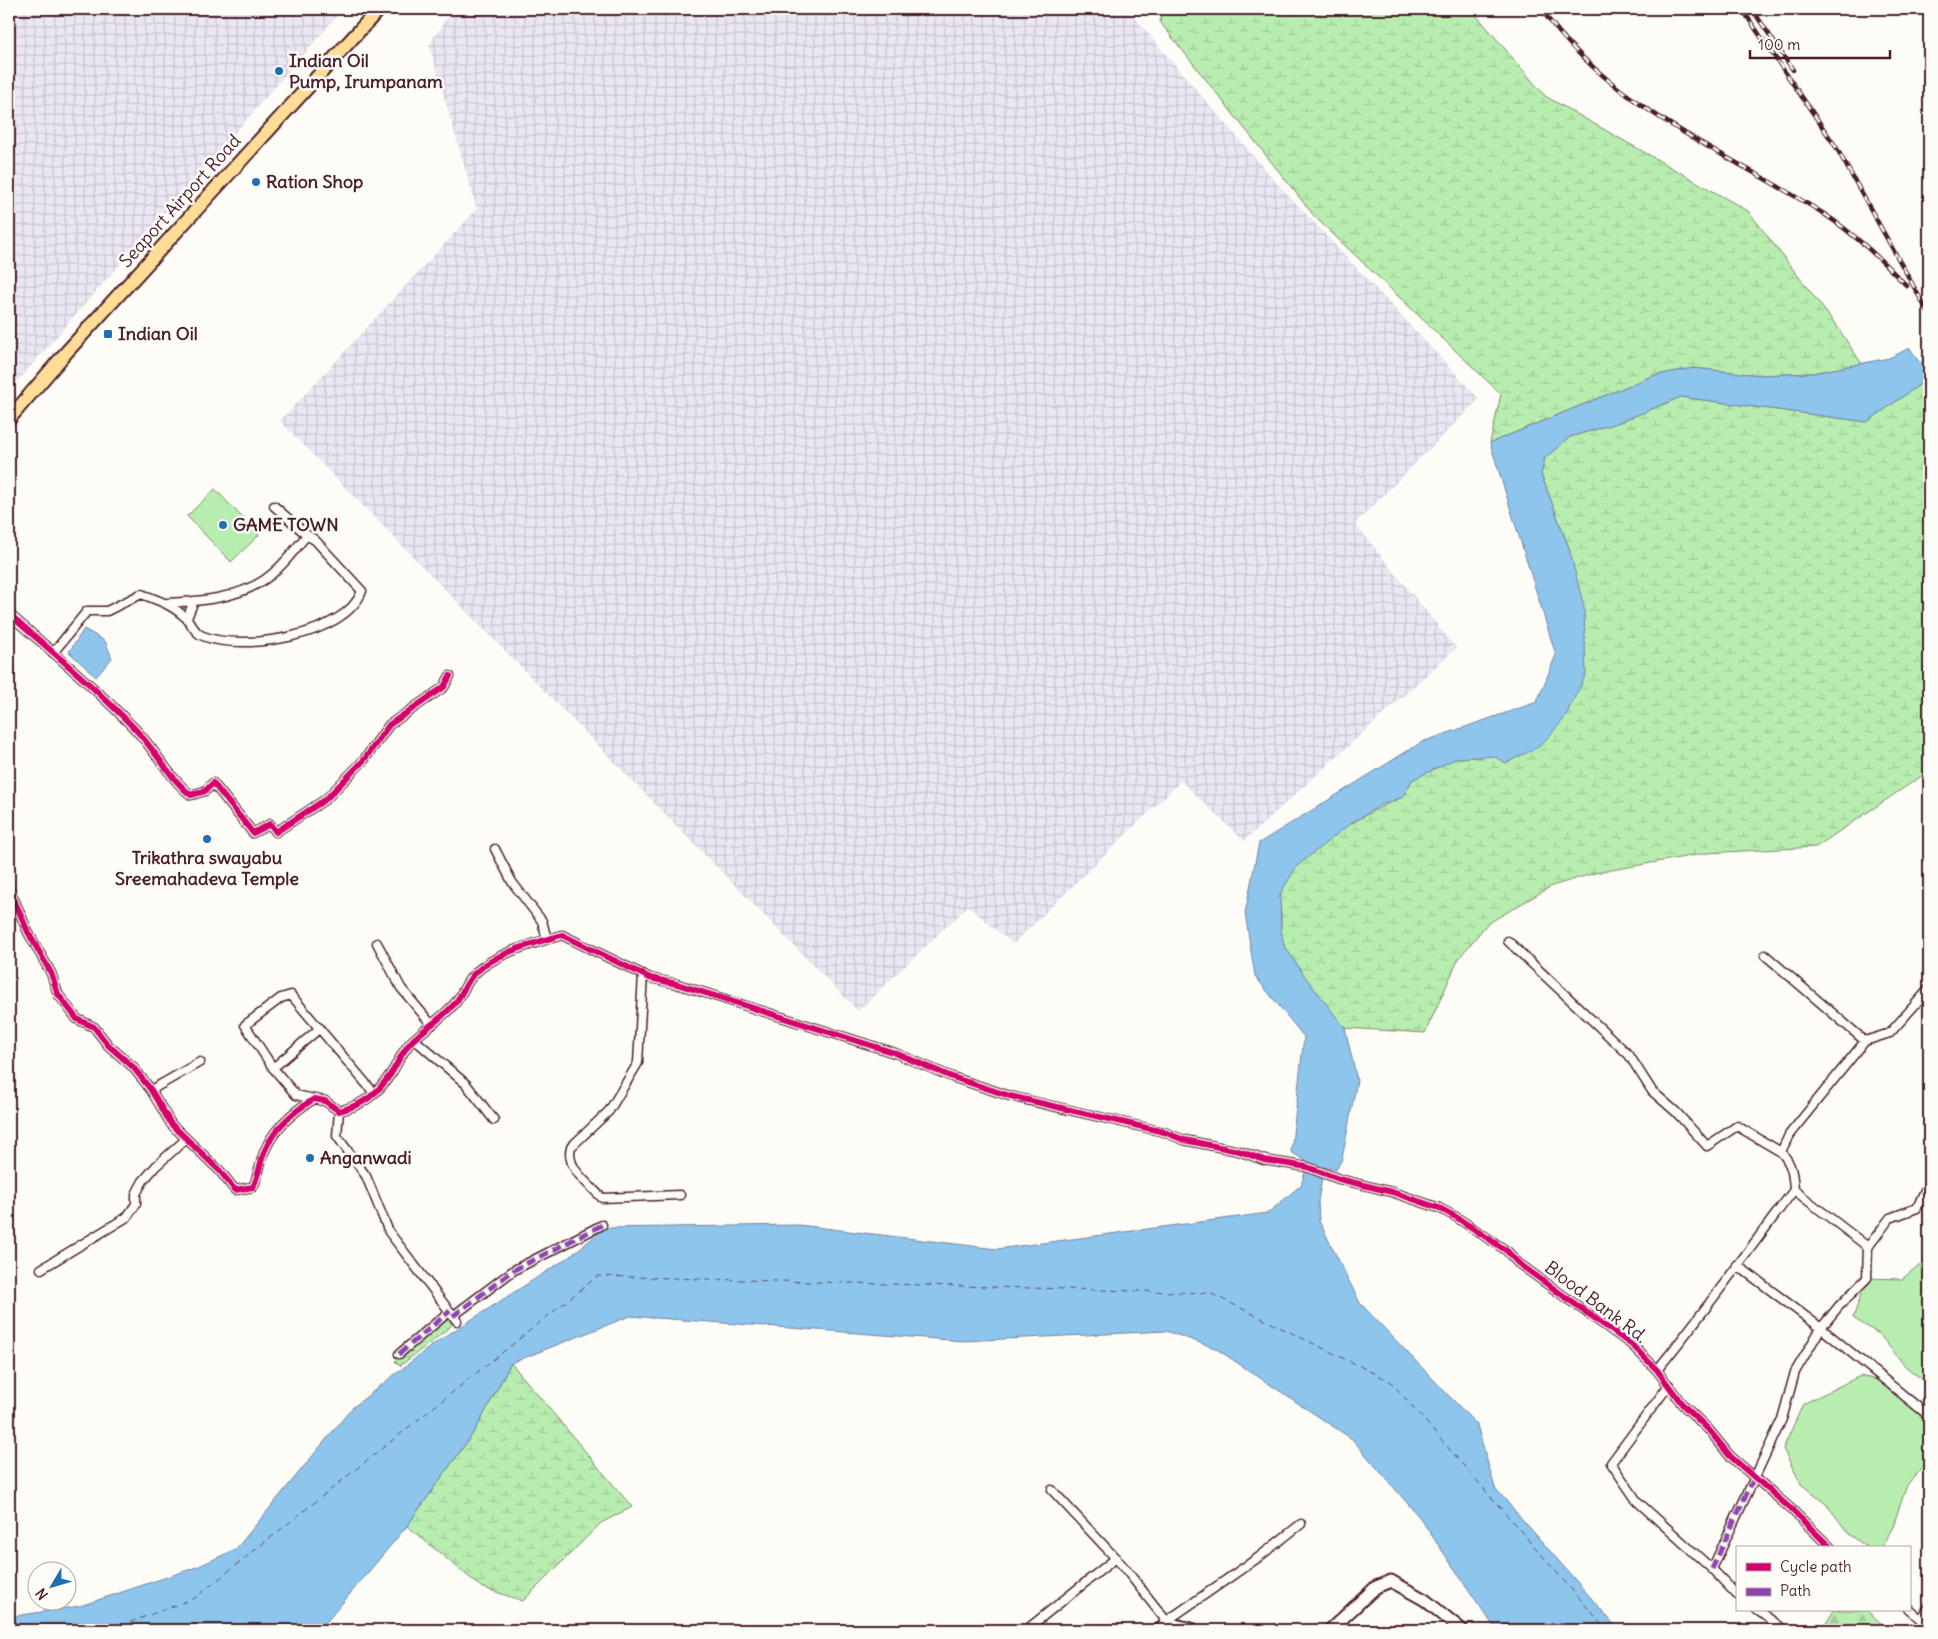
<svg xmlns="http://www.w3.org/2000/svg" width="1938" height="1639" font-family="Delius,sans-serif">
<style>
.industrial{fill:url(#industrial-grid)}
.grass{fill:#b7edaf;stroke:#80866d}
.forest{fill:url(#forest-firs);stroke:#80866d}
.wetland{fill:url(#wetland-marsh);stroke:#80866d}
.park{fill:url(#park-dots);stroke:#80866d}
.water{fill:#8ec5ec;stroke:#73839f}
.lines{fill:none;stroke-linecap:round;stroke-linejoin:round}
.river{stroke:#8ec5ec;stroke-width:16}
.ferry{stroke:#5e5165;stroke-width:1;stroke-dasharray:6 5;stroke-linecap:butt}
.street-casing{stroke:#4a1f2b;stroke-width:11}
.secondary-casing{stroke:#4a1f2b;stroke-width:15}
.primary-casing{stroke:#4a1f2b;stroke-width:16}
.street{stroke:#fdfcf7;stroke-width:8}
.secondary{stroke:#fdfcf7;stroke-width:11}
.primary{stroke:#ffdd96;stroke-width:12}
.rail-casing{stroke:#4a1f2b;stroke-width:4.5}
.rail{stroke:#fdfcf7;stroke-width:2.5;stroke-dasharray:8;stroke-linecap:butt}
.quiet{stroke:#8e44ad;stroke-width:5;stroke-dasharray:10 5;stroke-linecap:butt}
.cycleway-casing{stroke:#fdfcf7;stroke-width:9}
.cycleway{stroke:#d6006c;stroke-width:6}
.poi-dot{fill:#1f6fb2;stroke:#fdfcf7;stroke-width:2}
.labels{text-anchor:middle;stroke-width:5;stroke-linejoin:round;paint-order:stroke}
.poi-label{font-size:18px;font-weight:bold;fill:#4a1f2b;stroke:#fdfcf7;text-anchor:start}
.street-label{font-size:18px;fill:#4a1f2b;stroke:#fdfcf7}
</style>
<defs>
<pattern id="industrial-grid" width="8" height="8" patternUnits="userSpaceOnUse" patternTransform="scale(1.25)"><rect width="8" height="8" fill="#eae6f2"/><path d="M0 4h8M4 0v8" fill="none" stroke="#cac5d0"/></pattern>
<pattern id="forest-firs" width="22" height="20" patternUnits="userSpaceOnUse" patternTransform="scale(1.25)"><rect width="22" height="20" fill="#b7edaf"/><path d="M5 1l3.5 6h-7zM16 11l3.5 6h-7z" fill="#9fcb97"/></pattern>
<pattern id="wetland-marsh" width="20" height="14" patternUnits="userSpaceOnUse" patternTransform="scale(1.25)"><rect width="20" height="14" fill="#b7edaf"/><path d="M1 5h8M5 5V1M11 12h8M15 12V8" fill="none" stroke="#9fcb97"/></pattern>
<pattern id="park-dots" width="8" height="8" patternUnits="userSpaceOnUse" patternTransform="scale(1.25)"><rect width="8" height="8" fill="#b7edaf"/><path d="M2 2h.1M6 6h.1" fill="none" stroke="#9fcb97" stroke-width="1.8" stroke-linecap="round"/></pattern>
</defs>
<rect width="100%" height="100%" fill="#fdfcf7"/>
<filter id="ink" filterUnits="userSpaceOnUse"><feTurbulence type="fractalNoise" baseFrequency=".02" numOctaves="2"/><feDisplacementMap in="SourceGraphic" scale="10" xChannelSelector="R" yChannelSelector="G"/><feConvolveMatrix kernelMatrix="1 2 1 2 8 2 1 2 1" color-interpolation-filters="sRGB"/></filter>
<g filter="url(#ink)">
<path class="industrial" d="M9,9H343L9,391Z
M453,9H1127L1274,180L1479,399L1355,524L1456,648L1244,841L1181,781L1013,944L968,906L858,1011L280,421L477,209L429,45Z"/>
<path class="grass" d="M215,489L259,535L231,562L187,516Z
M1919,1265L1929,1266V1385L1905,1366L1879,1334L1853,1318L1867,1278L1902,1279Z
M1860,1376L1895,1384L1919,1402L1929,1428L1927,1463L1907,1485L1892,1529L1880,1548H1868L1849,1534L1827,1505L1801,1484L1783,1449L1803,1404Z"/>
<path class="forest" d="M1834,1610H1866L1889,1630H1822Z"/>
<path class="wetland" d="M1162,9H1471L1545,96L1748,211L1836,325L1862,364L1813,373L1760,375L1693,368L1652,376L1490,443L1501,394L1315,217L1160,22Z
M1929,378V771L1816,847L1707,853L1595,873L1552,886L1487,924L1459,958L1425,1033L1345,1028C1327,1006 1295,970 1284,945C1280,937 1281,927 1281,918C1281,911 1279,903 1280,895C1287,858 1369,810 1403,797L1412,780L1456,758L1493,756L1564,719L1569,548L1541,474L1545,458L1570,437L1620,422L1681,397L1867,422Z
M511,1363L632,1507L601,1523L523,1601L481,1587L407,1526L476,1429Z"/>
<path class="park" d="M447,1318L452,1324L449,1328L400,1366L395,1361Z"/>
<path class="water" d="M1910,348L1929,378L1867,422L1681,397L1620,422L1570,437L1545,458L1541,474L1569,548L1584,607L1586,674L1564,719L1540,746L1506,763L1493,756L1457,758L1412,780L1403,797L1381,805L1351,823L1297,866L1280,894L1281,931L1284,945L1306,978L1345,1028L1357,1080L1342,1159L1336,1170L1324,1167L1318,1201L1319,1221L1360,1303L1477,1425L1495,1488L1619,1630H1496L1420,1518L1352,1439L1215,1348L1166,1331L964,1341L630,1316L511,1363L476,1429L407,1526L323,1626L326,1630H9V1617L80,1606L197,1567L236,1549L352,1408L435,1343L569,1257L605,1228L799,1225L997,1249L1268,1213L1301,1185L1308,1162L1291,1152L1304,1037L1255,976L1245,913L1259,843L1422,742L1537,702L1556,655L1490,443L1652,376L1693,368L1760,375L1813,373L1889,358Z
M84,629L105,641L112,658L96,677L69,652Z"/>
<g class="lines">
<path class="river" d="M1907,381L1929,365"/>
<path class="ferry" d="M109,1630L195,1598L598,1276L1210,1293L1390,1381L1607,1630"/>
<g class="street-casing">
<path id="street" d="M274,506L307,535
M9,614C51,651 95,687 134,728C154,748 170,779 191,795L205,791L213,783L253,833L270,824L276,832L326,799L364,760L389,725L444,687L450,676
M187,618L194,601
M53,653L87,611H107L141,594C158,600 172,605 185,617C191,622 195,634 203,636C242,652 346,636 362,591L315,540L307,535C294,550 281,569 264,580C235,599 200,601 167,603
M495,849L512,882L542,921L547,939
M9,888L28,932L51,973L58,994L77,1019L94,1027L108,1045L133,1067L151,1090L171,1124L220,1171L235,1190L253,1187C259,1175 260,1162 265,1150C275,1127 294,1111 314,1099L325,1101L339,1111C363,1105 376,1095 390,1075C399,1062 401,1052 413,1040C427,1027 444,1017 456,1002C463,993 467,980 475,973C498,952 532,944 562,935L650,978L677,984L895,1053L952,1077L1010,1096L1164,1132L1184,1140L1239,1151L1264,1160L1307,1167L1339,1179L1392,1192L1439,1208L1456,1217L1507,1251L1518,1263L1632,1345L1657,1370L1682,1404L1709,1430L1730,1456L1791,1509L1831,1548
M1508,941L1629,1055L1652,1091L1676,1112L1707,1146L1737,1126L1781,1152L1789,1135L1865,1041L1890,1033L1929,989
M377,943L401,988L432,1025
M1765,955L1865,1041
M643,974L638,1063L609,1111L571,1147C565,1168 589,1184 602,1198L680,1195
M414,1039L466,1084L494,1120
M273,1068L320,1028
M151,1090L200,1062
M314,1099L296,1095L273,1068L245,1025L281,998L291,995L374,1093
M339,1111L337,1136L366,1176L389,1232L457,1321
M1794,1190L1868,1247
M1737,1265L1821,1328L1929,1416
M41,1269L127,1217L136,1204V1194L143,1181L156,1166L186,1139
M453,1316L514,1270L602,1225
M399,1354L450,1311
M1657,1370C1705,1312 1748,1250 1794,1190C1793,1174 1792,1164 1781,1152
M1669,1385L1611,1463L1637,1501L1712,1569L1737,1595
M1052,1490L1123,1566L1168,1623
M1712,1569L1782,1419L1795,1372L1821,1328L1839,1306L1867,1278L1868,1247L1890,1218L1917,1208L1929,1181
M1909,1609L1929,1627
M1757,1610L1782,1628
M1921,1619L1929,1607
M1168,1626L1171,1618L1259,1557L1301,1524
M1026,1630L1116,1558"/>
</g>
<g class="secondary-casing">
<path id="secondary" d="M1159,1630L1168,1623L1194,1630
M1330,1630L1376,1587L1391,1581L1425,1600L1462,1630"/>
</g>
<g class="primary-casing">
<path id="primary" d="M9,419L63,356L379,9"/>
</g>
<use href="#street" class="street"/>
<use href="#secondary" class="secondary"/>
<use href="#primary" class="primary"/>
<g class="rail-casing">
<path id="rail" d="M1541,9C1611,108 1725,151 1824,214C1855,234 1881,260 1907,286
M1742,9L1836,147L1929,314
M1752,9L1793,70"/>
</g>
<use href="#rail" class="rail"/>
<path class="quiet" d="M453,1316L514,1270L602,1225
M399,1354L450,1311
M1712,1569L1754,1478"/>
<g class="cycleway-casing">
<path id="cycleway" d="M9,614C51,651 95,687 134,728C154,748 170,779 191,795L205,791L213,783L253,833L270,824L276,832L326,799L364,760L389,725L444,687L450,676
M9,888L28,932L51,973L58,994L77,1019L94,1027L108,1045L133,1067L151,1090L171,1124L220,1171L235,1190L253,1187C259,1175 260,1162 265,1150C275,1127 294,1111 314,1099L325,1101L339,1111C363,1105 376,1095 390,1075C399,1062 401,1052 413,1040C427,1027 444,1017 456,1002C463,993 467,980 475,973C498,952 532,944 562,935L650,978L677,984L895,1053L952,1077L1010,1096L1164,1132L1184,1140L1239,1151L1264,1160L1307,1167L1339,1179L1392,1192L1439,1208L1456,1217L1507,1251L1518,1263L1632,1345L1657,1370L1682,1404L1709,1430L1730,1456L1791,1509L1831,1548"/>
</g>
<use href="#cycleway" class="cycleway"/>
</g>
</g>
<g class="poi-dot">
<circle cx="279" cy="71" r="5"/>
<circle cx="256" cy="182" r="5"/>
<rect x="103" y="329" width="10" height="10" rx="2.5"/>
<circle cx="223" cy="525" r="5"/>
<circle cx="207" cy="839" r="5"/>
<circle cx="310" cy="1158" r="5"/>
</g>
<g class="labels">
<g class="poi-label">
<text x="289" y="67">Indian Oil<tspan x="289" dy="21">Pump, Irumpanam</tspan></text>
<text x="266" y="188">Ration Shop</text>
<text x="118" y="340">Indian Oil</text>
<text x="233" y="531">GAME TOWN</text>
<text x="207" y="864" text-anchor="middle">Trikathra swayabu<tspan x="207" dy="21">Sreemahadeva Temple</tspan></text>
<text x="320" y="1164">Anganwadi</text>
</g>
<g class="street-label">
<text transform="translate(180 201) rotate(-48)" y="6">Seaport Airport Road</text>
<text transform="translate(1596 1302) rotate(37)" y="6">Blood Bank Rd.</text>
</g>
</g>
<rect width="1938" height="1639" fill="none" stroke="#fdfcf7" stroke-width="30"/>
<rect x="15" y="15" width="1908" height="1609" fill="none" stroke="#4a1f2b" stroke-width="2" filter="url(#ink)"/>
<rect x="1736" y="1546" width="175" height="65" fill="#fdfcf7" stroke="#b5a4a5"/>
<rect x="1746" y="1563" width="25" height="8" fill="#d6006c" stroke="#b5a4a5"/>
<text x="1780" y="1572" font-size="15" fill="#4a1f2b">Cycle path</text>
<rect x="1746" y="1588" width="25" height="8" fill="#8e44ad" stroke="#b5a4a5"/>
<text x="1780" y="1596" font-size="15" fill="#4a1f2b">Path</text>
<g transform="translate(52 1586) rotate(232)"><circle r="24" fill="#fdfcf7" stroke="#b5a4a5"/>
<path d="M0-4L9 19L0 12L-9 19Z" fill="#1f6fb2"/>
<text y="-8" font-size="14" font-weight="bold" text-anchor="middle" fill="#4a1f2b">N</text>
</g>
<path d="M1750 50v8h140v-8" fill="none" stroke="#4a1f2b" stroke-width="2.5"/>
<text x="1758" y="50" font-size="15" fill="#4a1f2b" stroke="#fdfcf7" stroke-width="4" paint-order="stroke">100 m</text>
</svg>
